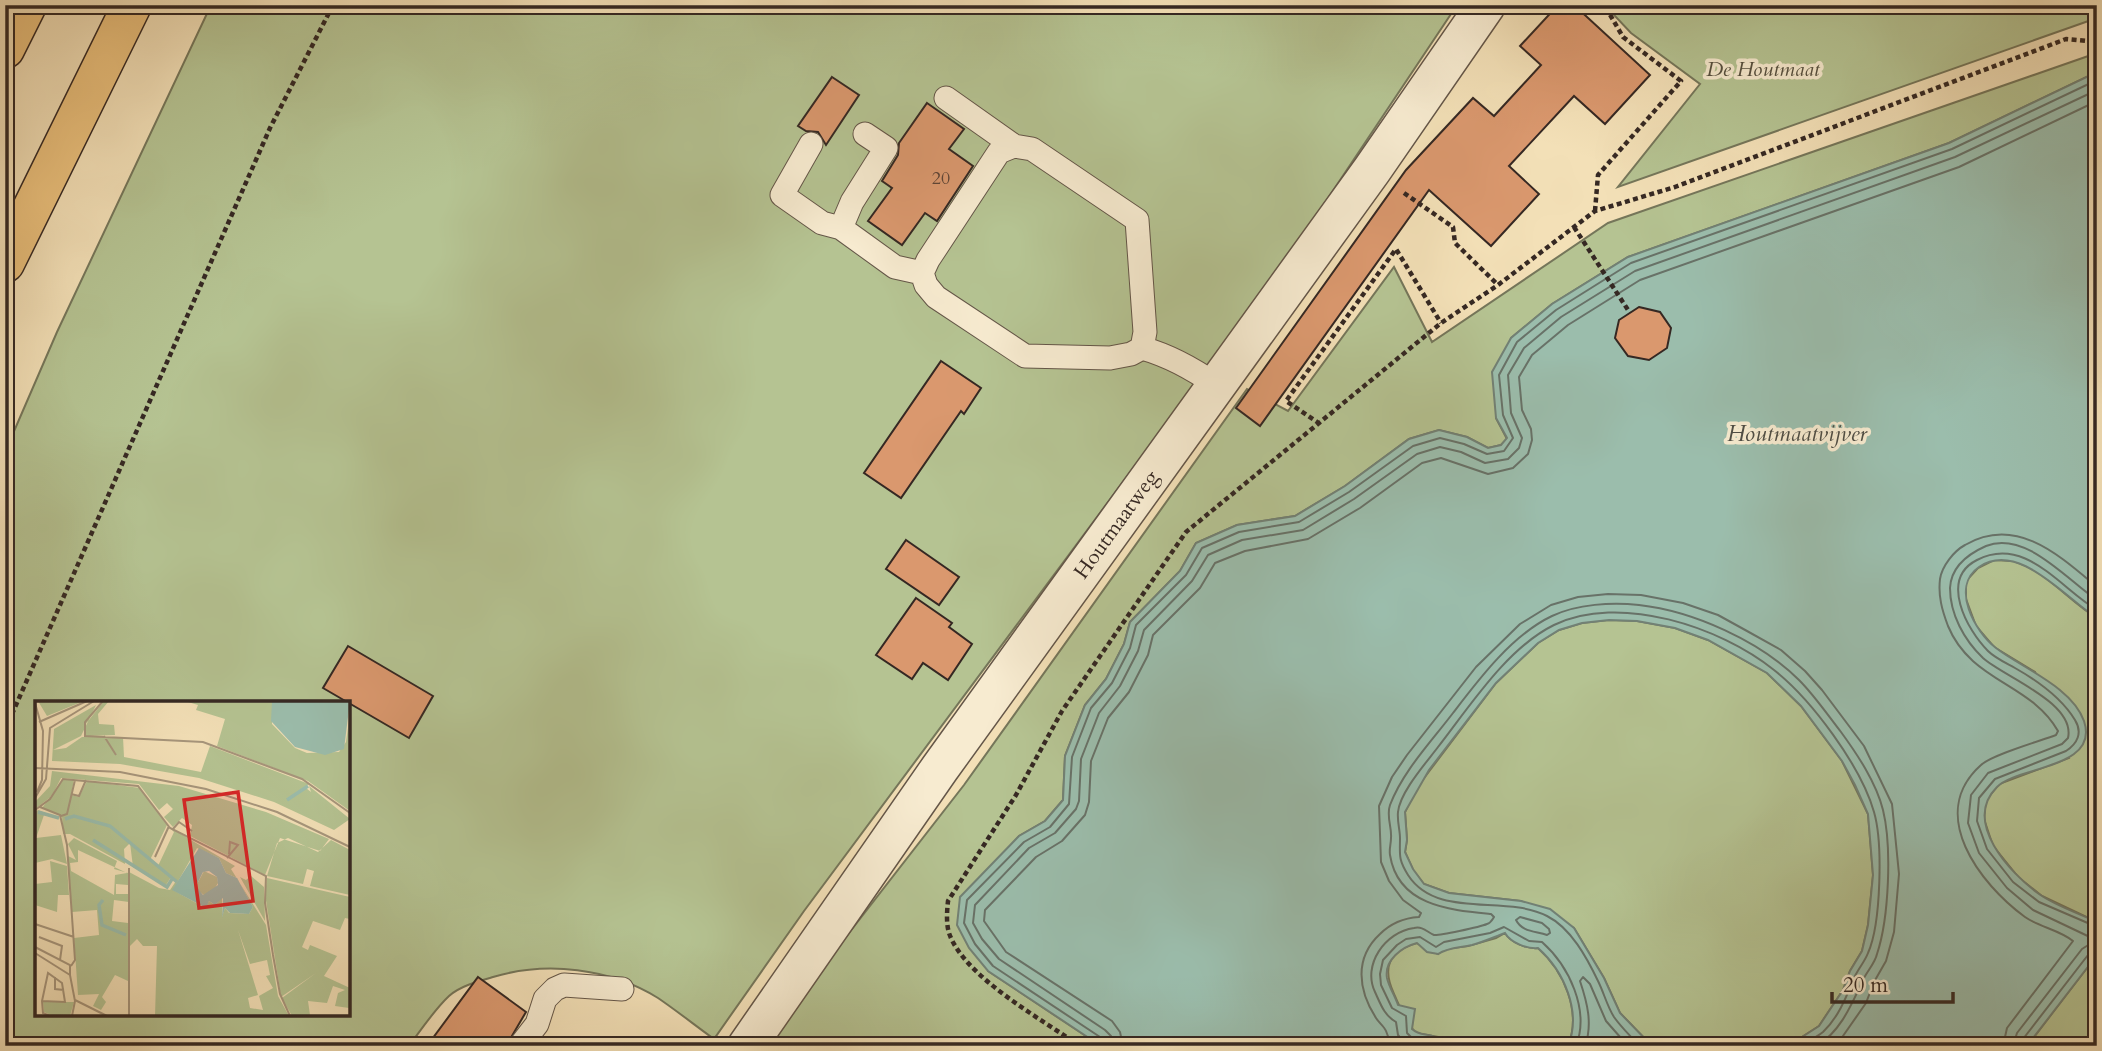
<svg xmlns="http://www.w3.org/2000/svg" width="2102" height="1051" font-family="Cardo,serif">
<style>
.green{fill:#b5c392;stroke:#75765a;stroke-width:2;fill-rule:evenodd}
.water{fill:#9bbdac;stroke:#728175;stroke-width:2}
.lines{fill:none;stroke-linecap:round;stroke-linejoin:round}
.shore{stroke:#687268;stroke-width:2}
.building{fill:#da986e;stroke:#352823;stroke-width:2}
.service-casing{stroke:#645648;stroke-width:25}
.minor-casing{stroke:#645648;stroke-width:41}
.motorway-casing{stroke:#352823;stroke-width:41}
.path{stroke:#352823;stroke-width:4.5;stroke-dasharray:5 3.5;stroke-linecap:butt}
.service{stroke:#f7ebd0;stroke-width:23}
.minor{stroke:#f7ebd0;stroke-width:38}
.motorway{stroke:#eac07c;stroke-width:38}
.labels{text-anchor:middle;stroke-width:7;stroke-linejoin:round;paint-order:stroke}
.number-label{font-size:18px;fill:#5e4436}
.park-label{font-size:21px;font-style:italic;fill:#554f3f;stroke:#f7ebd0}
.street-label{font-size:21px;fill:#352823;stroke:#f7ebd0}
.water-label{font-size:23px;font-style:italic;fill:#4e4d45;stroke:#f7ebd0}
.inset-river{fill:none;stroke:#9bbdac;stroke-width:3.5}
.inset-road{fill:none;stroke:#a7967c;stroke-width:2}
.view{fill:#d62828;fill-opacity:0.15;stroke:#d62828;stroke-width:3.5}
.inset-edge{fill:none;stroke:#352823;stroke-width:3.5}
</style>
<rect width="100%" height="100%" fill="#f3e0b7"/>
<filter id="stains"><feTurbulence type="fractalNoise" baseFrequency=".00286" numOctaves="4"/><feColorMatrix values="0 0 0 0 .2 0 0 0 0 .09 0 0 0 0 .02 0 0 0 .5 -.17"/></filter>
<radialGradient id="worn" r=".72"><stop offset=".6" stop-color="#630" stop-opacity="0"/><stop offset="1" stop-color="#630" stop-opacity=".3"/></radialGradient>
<path class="green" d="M211,5H1457L1274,279L804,911L714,1039C696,1026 677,1011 658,998C610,968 546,961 493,977C479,981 460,986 449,996C434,1010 421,1030 409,1046H5V452L57,332ZM37,703H348V1014H37Z
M1616,5H2097V18L1618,187L1700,84L1631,33L1614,15Z
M2097,53V72L1949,143L1628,257L1552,304L1511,338L1496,418L1507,439L1501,445L1488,448L1467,437L1439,430L1409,439L1345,486L1295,516L1237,525L1196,543L1180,571L1130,622L1124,644L1106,679L1085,705L1065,756L1063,800L1045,821L1019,836L994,865L988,971L1101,1046H761L964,785L1247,389L1288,411L1394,267L1432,342L1608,223Z
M1994,560C2001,561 2010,560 2016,562C2047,572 2070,602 2097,618V922L2042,896L2018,877L1993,846L1984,819L1986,800L1999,784L2069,758L2035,672L1994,647L1976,626L1966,599V581L1978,568Z
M1609,620L1637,621L1675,628L1708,640L1767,673L1801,706L1842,761L1868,814L1873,875L1868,925L1862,951L1850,971L1843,990L1819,1026L1788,1046H1652L1620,1013L1604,978L1574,928L1521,901L1449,893L1424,884L1413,870L1405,852L1407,840L1405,812L1415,790L1496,683L1538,643L1559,630L1582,623Z
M1505,933C1511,943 1527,949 1538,948C1564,971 1582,1012 1568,1046H1445L1438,1037L1416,1033C1405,1021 1400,1007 1394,994C1382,968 1388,951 1417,943L1438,954L1445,949L1468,946L1496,938Z
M2097,955V1046H2027Z"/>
<path class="water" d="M2097,72V618C2066,599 2019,540 1979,567C1950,587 1975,632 1996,648C2022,668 2072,687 2084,721C2100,769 2017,766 1997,787C1962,822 2010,873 2039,894C2056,906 2078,913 2097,922V955L2027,1046H1788L1819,1026L1843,990L1850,971L1862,951L1868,925L1873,875L1868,814L1855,785L1842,761L1801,706L1767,673L1708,640L1675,628L1637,621L1609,620L1582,623L1559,630L1538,643L1496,683L1429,770L1405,812L1407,840L1405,852L1413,869L1424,884L1449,893L1521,901L1550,909L1574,928L1604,978L1620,1013L1652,1046H1568C1582,1012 1564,971 1538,948C1527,949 1511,943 1505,933C1494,937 1483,942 1472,945C1459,948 1449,947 1438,954L1427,952L1417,943C1402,947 1384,960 1387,978C1389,987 1395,996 1398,1005L1415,1009L1412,1029C1423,1039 1432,1029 1445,1046H1101L988,971L969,948L957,925L960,897L1019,836L1045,821L1063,800L1065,756L1085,705L1106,679L1124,644L1130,622L1180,571L1196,543L1237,525L1295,516L1345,486L1409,439L1439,430L1467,437L1488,448L1501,445L1507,438L1496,418L1492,372L1511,338L1552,304L1628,257L1949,143Z"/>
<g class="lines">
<path class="shore" d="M2097,610C2060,588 2025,535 1977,560C1939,579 1967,630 1988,651C1995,658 2006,663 2015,668C2038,681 2061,697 2075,720C2083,733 2077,744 2066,751L1995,779L1979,798L1977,821L1987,849L2013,882L2039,902L2097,927
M1520,917L1542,923L1549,929L1550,933L1547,935C1535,931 1522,932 1516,920Z
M1104,1046L1100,1037L993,966L975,944L964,923L967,900L1024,842L1050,827L1069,804L1072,757L1091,708L1112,683L1130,648L1136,625L1186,575L1202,548L1239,532L1299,522L1349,492L1413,446L1440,438L1464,444L1487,454L1504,451L1513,438L1503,415L1499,375L1517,342L1556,310L1631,263L1952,149L2097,80
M1112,1046L1111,1036L1105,1030L999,959L982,939L973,923L975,905L1029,848L1055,833L1076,809L1079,801L1081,759L1099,713L1120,686L1138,651L1144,630L1192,581L1208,555L1242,540L1303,530L1354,499L1417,454L1440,447L1461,452L1485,463L1508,459L1519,448L1522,438L1511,413L1508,375L1524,348L1561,317L1635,271L1955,157L2097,90
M1123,1046L1120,1032L1112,1021L1006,952L984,921L985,910L1036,857L1062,841L1085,815L1089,802L1091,761L1108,718L1129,692L1148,655L1153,635L1200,588L1215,563L1245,551L1308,539L1360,508L1422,463L1441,458L1488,474L1513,468L1528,454L1532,440L1531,429L1522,410L1519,377L1532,355L1568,325L1640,280L1959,167L2097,101
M1392,1046C1389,1040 1388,1036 1386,1031C1384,1026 1379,1023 1376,1018C1358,990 1354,958 1380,934C1391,923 1404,918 1419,917L1421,913L1403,900L1389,881L1381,862L1379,806L1392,777L1407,755L1476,667L1520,624L1551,605L1578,597L1608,594L1641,595L1683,603L1718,615L1747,631L1781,650L1805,671L1822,690L1864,746L1892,804L1899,874L1894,932L1886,961L1874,982L1866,1003L1836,1046
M1407,1046L1398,1035L1396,1022C1384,1015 1381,1005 1375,992C1362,965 1385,932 1414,928C1423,926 1427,932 1434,935C1438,936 1480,927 1487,924C1491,923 1492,920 1494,917L1491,914C1450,910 1398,906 1390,855C1389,849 1391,844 1391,838C1392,827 1386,816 1390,805C1403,771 1431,742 1453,713C1479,679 1512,635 1552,616C1577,604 1612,602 1639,605C1693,611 1760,641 1799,680C1814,695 1827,714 1841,732C1857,754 1876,782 1883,810C1892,847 1889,918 1877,954C1875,963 1868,970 1864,978C1852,1003 1842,1030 1817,1046
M1436,1046L1413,1039L1407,1033L1406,1016L1392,1008L1381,985L1380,974L1383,960L1397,945L1406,939L1420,937L1436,947L1444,942L1490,933L1504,927L1529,941L1542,942C1569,966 1590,1010 1576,1046
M1585,1046C1593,1024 1587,1002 1580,981L1583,977L1590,984L1606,1021L1628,1046
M1640,1046C1631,1037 1621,1027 1614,1017C1607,1006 1604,993 1598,981C1587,958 1571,928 1547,916C1505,894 1437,920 1408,875C1398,859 1400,855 1400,838C1400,830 1397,821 1398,812C1400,792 1426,763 1438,747C1470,706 1507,648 1554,625C1619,593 1721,627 1774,670C1811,699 1861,766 1874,812C1883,843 1881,924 1868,953C1865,961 1859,968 1855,976C1847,995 1839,1017 1823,1032C1817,1037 1808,1041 1801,1046
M2003,1046L2007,1028L2073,941C2060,930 2039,927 2025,917C1980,884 1926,814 1981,765C1991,755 2040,741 2056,735L2058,731C2031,683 1971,682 1948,626C1942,610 1938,596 1940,579C1942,566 1954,551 1965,545C2016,515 2059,555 2097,587
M2013,1046L2017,1033L2082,949L2093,942L2094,939L2033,910L2007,888L1979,853L1968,823L1971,795L1988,773L2062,744L2068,738C2076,703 2004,677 1983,658C1964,640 1950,614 1950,588C1951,567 1968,554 1986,546C2026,530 2068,581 2097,600
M2022,1046L2023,1039L2088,955L2097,951"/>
</g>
<path class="building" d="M1558,5H1574L1650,75L1605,124L1574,96L1509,166L1539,194L1491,246L1429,190L1260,426L1236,408L1406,170L1473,98L1494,116L1541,65L1520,46Z
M832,77L859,95L826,145L818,132L806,131L798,126Z
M927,103L964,129L949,149L973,166L937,221L925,213L902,245L868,221L892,188L882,181L898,155L899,143Z
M1639,307L1660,312L1671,328L1667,348L1649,360L1628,356L1615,338L1619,320Z
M941,361L981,388L964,414L961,411L901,498L864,473Z
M906,540L959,577L939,605L886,569Z
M916,598L952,623L949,627L972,644L948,680L923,663L912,679L876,655Z
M348,646L433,696L409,738L323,688Z
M478,977L526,1012L506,1046H427Z"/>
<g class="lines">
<g class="service-casing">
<path id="service" d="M946,98L1014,146
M811,144L782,195L822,223L841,228L895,267L922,273
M841,228L852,202L886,148L865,134
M1142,348L1131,354L1110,358L1025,356L936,297L926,285L922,273L928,260L999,152L1014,146L1032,149L1137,220L1145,332L1142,348C1170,356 1192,368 1216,385
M520,1046L537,1024L545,999L555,989L564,985L622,989"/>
</g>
<g class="minor-casing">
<g id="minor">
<path id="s1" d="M747,1046L940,768L1372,170L1486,5"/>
</g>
</g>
<g class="motorway-casing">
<path id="motorway" d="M5,49L27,5
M5,263L132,5"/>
</g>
<path class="path" d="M1404,193L1453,227L1455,243L1498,285
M1595,211L1598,175L1681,81L1623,37L1609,13L1610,5
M1574,227L1630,313
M1320,424L1286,401L1396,249L1441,323
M5,730L270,128L333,5
M1080,1046C1043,1020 964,977 949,933C946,923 947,911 948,901L1016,795L1062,711L1186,532L1441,323L1498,285L1595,211L1675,187L2066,39L2097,42"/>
<use href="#service" class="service"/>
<use href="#minor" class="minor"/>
<use href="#motorway" class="motorway"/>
</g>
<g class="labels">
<g class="number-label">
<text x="941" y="184">20</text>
</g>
<g class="park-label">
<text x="1763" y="76">De Houtmaat</text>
</g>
<g class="street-label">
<text dy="7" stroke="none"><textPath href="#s1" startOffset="639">Houtmaatweg</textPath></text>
</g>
<g class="water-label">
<text x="1797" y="441">Houtmaatvijver</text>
</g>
</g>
<g transform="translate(35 701)">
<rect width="315" height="315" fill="#f3e0b7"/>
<path d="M3,0H49L12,15ZM69,0H74L63,13L64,23L79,24L80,34L51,35L50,24ZM237,0V23L260,47L272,52L304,51L311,41L315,13V110L273,80L182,45L190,18L161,9L163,4L153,1ZM61,4L46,35L18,49L31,47L47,36H88L89,56L166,71L175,45L274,83L262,92L271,87L276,91L274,85L315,118L299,129L239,101L164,77L85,63L17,60L19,28ZM17,70L144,85L231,111L294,138L285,150L245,137L230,174L155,135L157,124L147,117L138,126L129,116L138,108L132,102L124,109L104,83L26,77L17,95L0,108V101L15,85ZM28,79H39L36,94L44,96L52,80L105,87L132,124L115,159L123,165L139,131L134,126L200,165L196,168L231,224L243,295L254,315H120L122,245H108L102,238L94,246V236L93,280L80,274L67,296L71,301L66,309L58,305L64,293L43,294L39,237L64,234L62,209L37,211L33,155L41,159L33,143L39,137L82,160L79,168L93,172V184L81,183V193H94V171L124,187L135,189L141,180L136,176L131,184L98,166L95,142L89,148L90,163L35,133H28L27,115L7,107ZM162,147L184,157L191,172L202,177L218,206L214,213L194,212L190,207L187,216V197L180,204L174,200L170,207L138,189ZM43,149L92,172L80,174L79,194L36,170L35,162L43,161ZM79,199L94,201V234L93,222L77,220ZM203,229L215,263L232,259L235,274L231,275L238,287L224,295L228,309L215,307L213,297L223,294ZM3,109L25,118L9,114L1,137L26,134L32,163L17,158L0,162V111ZM253,137L283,151L296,139L315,149V194L275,185L279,170L272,168L268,183L232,175L242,142ZM15,160L32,165L34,194H23L22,211L0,204V183L17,181ZM169,170L182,176L183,182L177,192L169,194L160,187ZM216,175L229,186L230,220L205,176L211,179ZM232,177L315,196V218L310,217L305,229L278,220L267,246L273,249L275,244L302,255L289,275L315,287L314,307L300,305L303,292L310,289L298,285L292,302L273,300L275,314L257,315L247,297L281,272L246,296L230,193ZM8,301H39L35,315H18L9,311Z" fill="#b5c392" fill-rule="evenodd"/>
<path d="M237,0H315L309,48L290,54L260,46L236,20ZM164,147L184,157L191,172L202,177L218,206L214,213L195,212L190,207L187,217L188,197L180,204L174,200L171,207L137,189ZM174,170L182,176L183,184L168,194L161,185L168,171Z" fill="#9bbdac" fill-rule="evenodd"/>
<path class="inset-river" d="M252,99L273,85M3,111L24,117M30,118L39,115L75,125L142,181M58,139L132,186L137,178M68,199L64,204L67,224L91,234"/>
<path class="inset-road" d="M68,0L50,21V35L168,41L267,78L315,112M0,2L8,30L7,79L2,91M4,21L52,0M69,35L81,54M0,67L85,71L171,88L242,111L315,146M36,93L44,95L51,79M0,97L11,78L15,27L59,0M5,106L25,114L32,144L40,259L36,265M0,109L15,98L28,78L103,85L135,127L231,175L230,202L238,254L245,293L255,315M26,115L32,113L40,79M138,128L144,121L157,130M120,156L134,125M192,157L203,144L195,141L194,153M0,223L39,236M4,236L27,245L25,259M0,246L35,264V274M0,252L35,274L40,300L37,315M20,276V288L29,289M40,299L72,315M7,300L30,301L27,282L13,272L7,300L8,312L15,315M94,315V167"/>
<path class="view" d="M203,91L218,200L164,207L149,99Z"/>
<rect width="315" height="315" class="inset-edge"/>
</g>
<rect width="2102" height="1051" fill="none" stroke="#f3e0b7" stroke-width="28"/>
<rect x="7" y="7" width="2088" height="1037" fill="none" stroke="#352823" stroke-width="3.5"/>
<rect x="14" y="14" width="2074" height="1023" fill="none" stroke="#352823" stroke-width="2"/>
<path d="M1832 992v10h121v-10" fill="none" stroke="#352823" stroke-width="3.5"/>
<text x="1843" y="992" font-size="21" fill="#352823" stroke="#f7ebd0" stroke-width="5" paint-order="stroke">20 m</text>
<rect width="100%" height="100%" filter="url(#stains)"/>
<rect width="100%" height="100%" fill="url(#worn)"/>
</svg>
